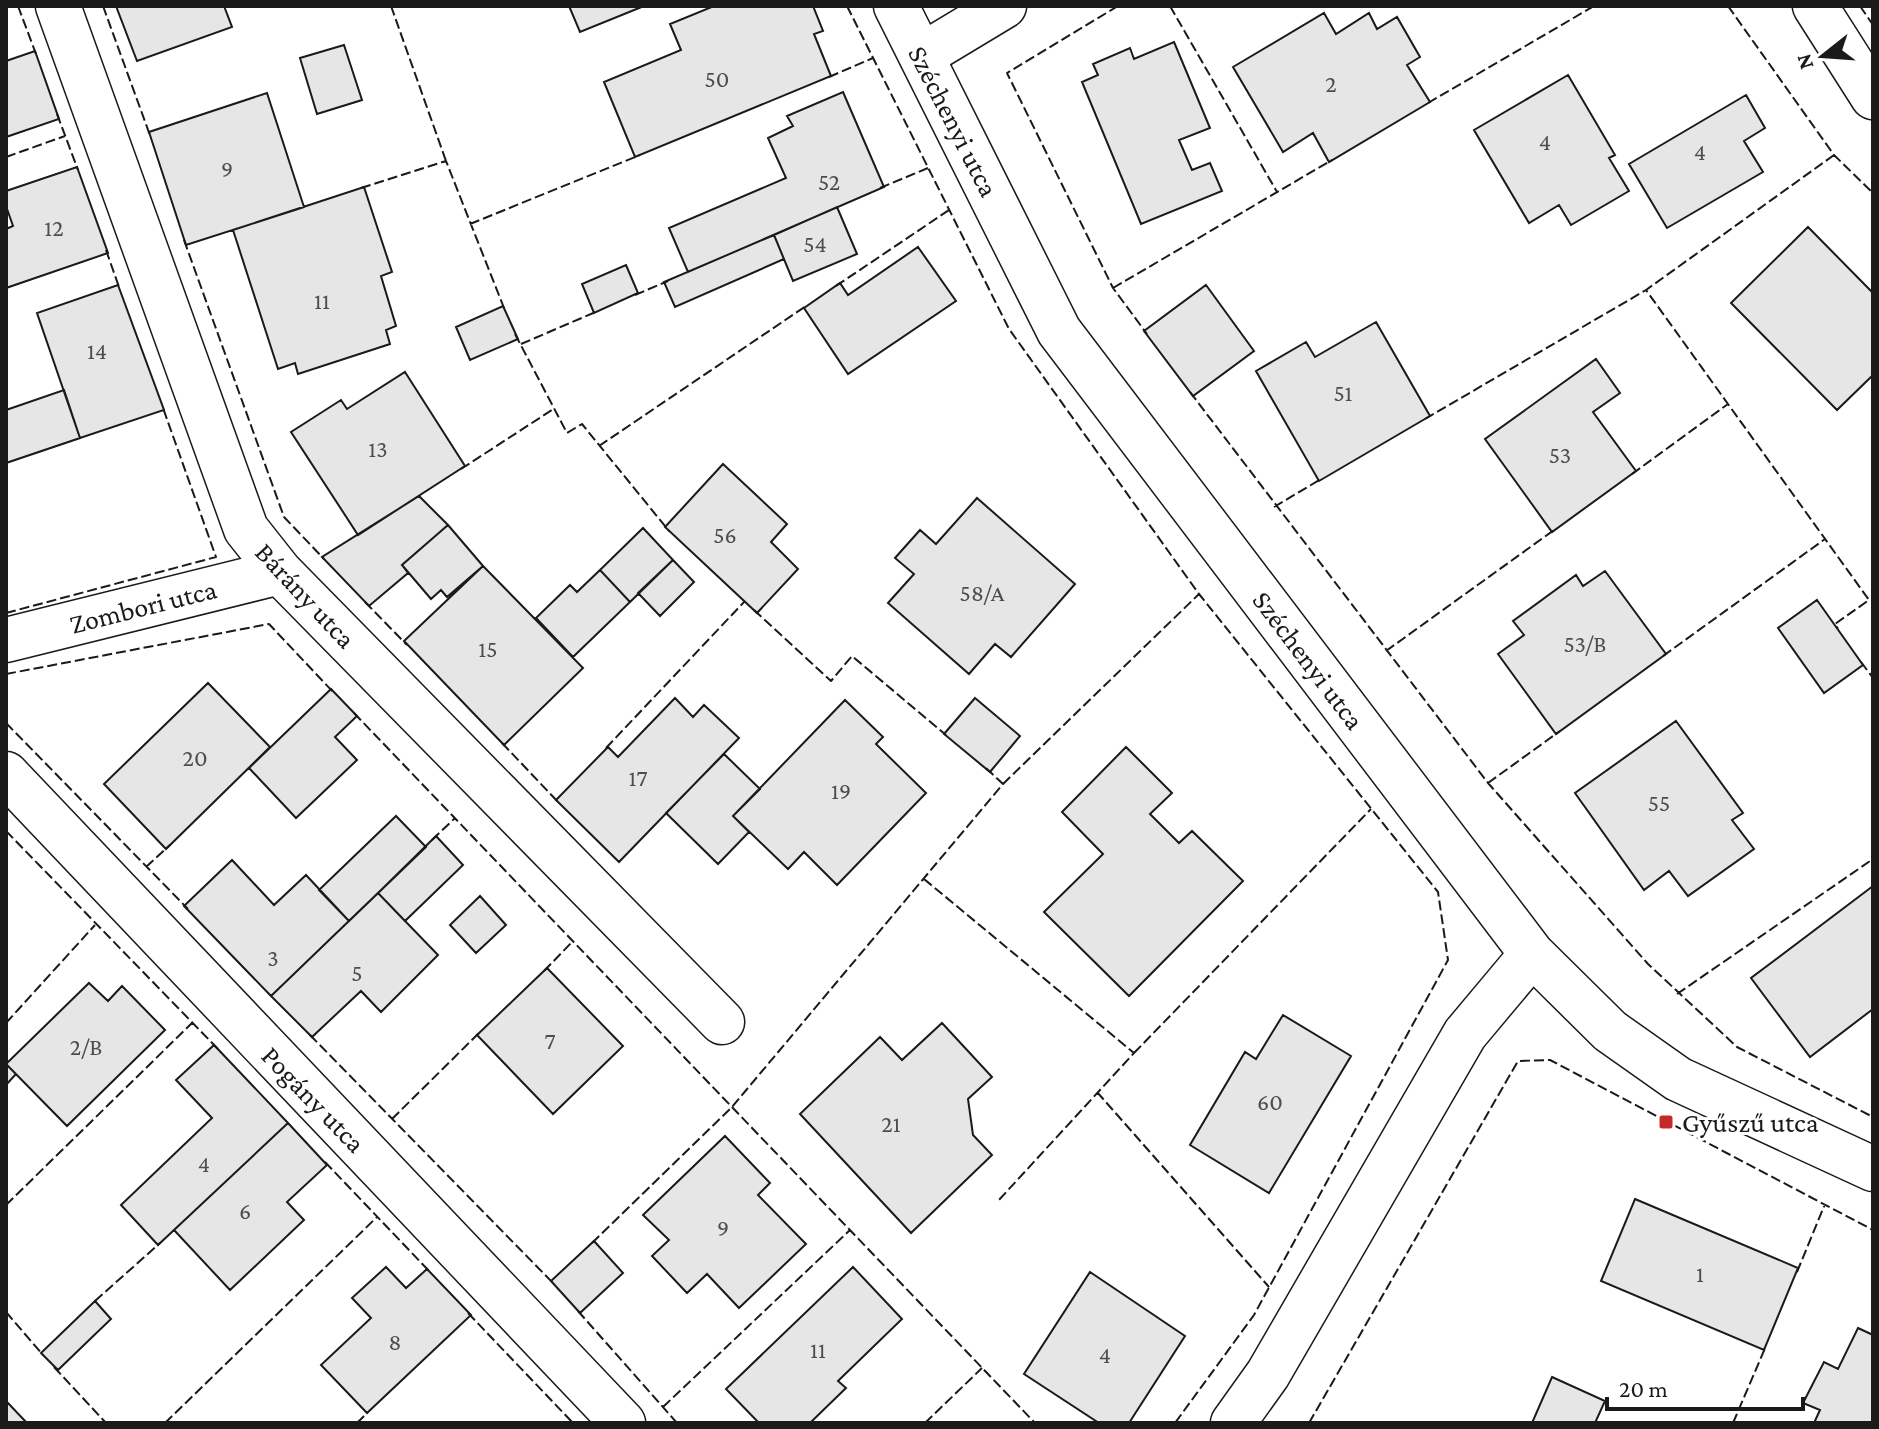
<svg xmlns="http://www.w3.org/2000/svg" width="1879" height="1429" font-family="'Crimson Pro',serif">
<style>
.building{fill:#e6e6e6;stroke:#1a1a1a;stroke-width:2}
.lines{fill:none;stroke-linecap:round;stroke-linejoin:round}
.minor-casing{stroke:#1a1a1a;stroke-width:47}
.minor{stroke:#fff;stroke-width:44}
.fence{stroke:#1a1a1a;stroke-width:2;stroke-dasharray:10 4;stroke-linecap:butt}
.poi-dot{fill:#c62828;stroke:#fff;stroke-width:3}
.labels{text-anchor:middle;stroke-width:6;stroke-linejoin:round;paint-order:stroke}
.number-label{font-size:24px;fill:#4d4d4d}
.street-label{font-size:28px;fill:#1a1a1a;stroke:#fff}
.poi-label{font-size:28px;fill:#1a1a1a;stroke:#fff;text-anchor:start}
</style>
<rect width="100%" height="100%" fill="#fff"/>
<path class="building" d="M116,6H224L232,27L137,61Z
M569,6H644L580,32Z
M714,6H813L823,31L814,34L831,76L635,157L604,82L681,50L670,24Z
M1324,13L1336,34L1369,13L1377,29L1397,17L1420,57L1407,65L1430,102L1329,162L1313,133L1283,152L1233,67Z
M1174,42L1210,128L1179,140L1192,170L1210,163L1222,191L1141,224L1082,82L1098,75L1093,64L1130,48L1134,59Z
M344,45L362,100L317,114L300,58Z
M35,51L59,119L6,137V61Z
M1568,75L1615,155L1609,158L1629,191L1571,225L1559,205L1529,223L1474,130Z
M843,92L884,187L688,272L669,228L786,178L768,138L793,126L787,116Z
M267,93L304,207L186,245L149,132Z
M1746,95L1765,128L1744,141L1763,172L1667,228L1629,164Z
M77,167L108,253L6,288V229L13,226L6,206V191Z
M364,187L392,272L381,276L396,326L386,330L390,344L298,374L295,363L278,369L233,230Z
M837,207L857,254L793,281L774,235Z
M1808,227L1873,293V375L1837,410L1731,303Z
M774,235L784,259L675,307L664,282Z
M918,247L956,301L848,374L804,308L840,283L848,295Z
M626,265L638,293L594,313L582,284Z
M118,285L164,410L80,438L37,313Z
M1206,285L1254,351L1193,396L1144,331Z
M503,306L518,339L470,360L456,327Z
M1376,322L1430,416L1319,481L1256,371L1306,342L1315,357Z
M1596,359L1620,393L1593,412L1636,471L1552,532L1485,439Z
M405,372L465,466L358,535L291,432L341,400L347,409Z
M64,390L80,438L6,463V410Z
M723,464L787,524L771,542L798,569L757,613L665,527Z
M419,496L448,525L402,565L408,573L369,606L322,557Z
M977,498L1075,584L1011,657L995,644L969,674L888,603L914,574L895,558L920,530L936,544Z
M448,525L483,566L447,597L441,590L431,599L402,565Z
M643,528L673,560L630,602L600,570Z
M673,560L694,582L660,616L638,593Z
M483,566L583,668L504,745L404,641Z
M600,570L630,602L573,657L536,618L570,585L577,592Z
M1605,571L1666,654L1556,734L1498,654L1524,635L1513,621L1576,575L1583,586Z
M1817,600L1863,665L1824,693L1778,628Z
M208,683L270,747L166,849L104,784Z
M331,689L357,716L335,737L357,760L296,818L249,768Z
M675,698L693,717L704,705L739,738L619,862L556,800L608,747L618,757Z
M975,698L1020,736L990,772L944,734Z
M845,700L883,737L876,744L926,793L837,885L804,852L788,869L733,816Z
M1676,721L1743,813L1732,820L1754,849L1688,896L1669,871L1644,890L1575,793Z
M1126,747L1172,793L1150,814L1179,843L1192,831L1243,881L1129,996L1044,912L1103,854L1062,812Z
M724,754L760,789L733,816L749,832L718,864L666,813Z
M396,816L426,847L349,921L319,890Z
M436,836L463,865L405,921L378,893Z
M232,860L274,905L306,875L349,921L271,996L184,906Z
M1873,886V1009L1810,1057L1751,978Z
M378,893L438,955L381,1012L361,991L312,1037L271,996Z
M480,896L506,925L476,953L450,925Z
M547,968L623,1046L553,1114L477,1035Z
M89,983L108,1001L122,986L165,1030L67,1126L6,1064Z
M1283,1015L1351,1056L1269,1193L1190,1145L1245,1052L1256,1059Z
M942,1023L992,1077L968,1099L973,1135L992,1155L911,1233L800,1114L880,1037L902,1060Z
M214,1045L288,1123L158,1245L121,1205L212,1118L176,1080Z
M6,1064L16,1074L6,1085Z
M288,1123L327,1165L287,1202L304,1220L230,1290L174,1230Z
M725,1136L770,1183L758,1195L806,1244L739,1308L707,1274L687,1293L652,1256L669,1240L643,1215Z
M1635,1199L1798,1268L1764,1350L1601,1281Z
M594,1241L623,1273L580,1313L551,1281Z
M386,1267L406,1288L427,1269L471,1315L367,1413L321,1365L371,1318L352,1298Z
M853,1267L902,1319L838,1381L846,1388L810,1423H759L726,1389Z
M1090,1272L1185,1336L1129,1423H1099L1024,1374Z
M95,1301L111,1319L58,1370L41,1353Z
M1858,1328L1873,1335V1423H1814L1820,1410L1803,1403L1824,1362L1838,1369Z
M1552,1377L1605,1401L1595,1423H1532Z
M7,1402L27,1423H6Z"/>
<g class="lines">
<g class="minor-casing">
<path id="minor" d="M58,6L246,529L280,572L722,1022
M896,6L1059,331L1532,954L1610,1031L1678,1079L1873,1169
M1815,6L1873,97
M921,56L1004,6
M6,640L280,572
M6,774L623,1423
M1233,1423L1268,1374L1465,1034L1532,954"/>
</g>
<use href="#minor" class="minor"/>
<path class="fence" d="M18,6L36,54
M103,6L151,138
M391,6L446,161
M847,6L1009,329L1199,594L1438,892L1448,960L1254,1315L1175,1423
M1118,6L1007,73L1113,288L1147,334
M1170,6L1277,192
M1728,6L1834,155L1873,193
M1860,6L1873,25
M829,77L873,58
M1428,103L1594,6
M57,114L78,170
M1834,155L1646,290L1869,600L1835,624L1838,629
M6,157L65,136
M361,188L446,161L504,308
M880,188L928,168
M470,224L640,155
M184,240L284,517L324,559
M106,250L119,287
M836,286L949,210
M1113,288L1332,160
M635,295L668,281
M515,334L567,433L582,424L669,531
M521,344L598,311
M1190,392L1488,783L1648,964L1737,1047L1873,1117
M1425,419L1646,290
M599,446L806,306
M461,469L555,408
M1632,474L1728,404
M1274,507L1321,479
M365,602L407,645
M754,610L831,681L852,656L946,735
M6,613L216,557L163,408
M1386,651L1554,530
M1663,656L1825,539
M1861,662L1873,678
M6,674L269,624L334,693
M354,713L1035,1423
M6,723L188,909
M502,743L560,804
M606,748L745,601
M1488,783L1560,731
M1003,784L1199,594
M6,831L218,1049
M432,840L455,818
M146,867L170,845
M924,879L1134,1053L998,1201
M544,971L573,941
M1677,994L1873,859
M6,1023L95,925
M310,1035L554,1284
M1134,1053L1371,809
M1097,1092L1269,1287
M392,1119L480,1032
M325,1162L430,1272
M6,1205L193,1022
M592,1243L732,1107L1003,784L986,768
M1797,1272L1825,1204
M95,1301L160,1243
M578,1311L677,1423
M6,1312L43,1355
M468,1313L573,1423
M54,1367L106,1423
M663,1407L850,1230
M165,1423L377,1217
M357,1423L367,1413
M925,1423L982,1368
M1309,1423L1518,1061L1550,1060L1873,1230
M1733,1423L1766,1346"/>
</g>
<rect class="poi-dot" x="1658" y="1114" width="16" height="16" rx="4"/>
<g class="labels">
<g class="number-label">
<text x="717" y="87">50</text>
<text x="1331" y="92">2</text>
<text x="1545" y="150">4</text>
<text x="1700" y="160">4</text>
<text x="227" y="177">9</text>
<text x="829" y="190">52</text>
<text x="54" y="236">12</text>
<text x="815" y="252">54</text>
<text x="322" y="309">11</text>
<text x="97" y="359">14</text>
<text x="1343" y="401">51</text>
<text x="378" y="457">13</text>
<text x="1560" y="463">53</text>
<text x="725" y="543">56</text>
<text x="982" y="601">58/A</text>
<text x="1585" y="652">53/B</text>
<text x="488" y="657">15</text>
<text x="195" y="766">20</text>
<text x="638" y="786">17</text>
<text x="841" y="799">19</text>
<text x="1659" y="811">55</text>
<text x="273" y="966">3</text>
<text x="357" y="981">5</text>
<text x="550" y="1049">7</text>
<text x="86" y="1055">2/B</text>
<text x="1270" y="1110">60</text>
<text x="891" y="1132">21</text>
<text x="204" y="1172">4</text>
<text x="245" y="1219">6</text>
<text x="723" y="1236">9</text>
<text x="1700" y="1282">1</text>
<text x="395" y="1350">8</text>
<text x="818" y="1358">11</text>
<text x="1105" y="1363">4</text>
</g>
<g class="street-label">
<text transform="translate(954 121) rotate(63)" y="10">Széchenyi utca</text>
<text transform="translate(306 595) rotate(47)" y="10">Bárány utca</text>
<text transform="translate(143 606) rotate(-14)" y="10">Zombori utca</text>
<text transform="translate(1309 660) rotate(53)" y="10">Széchenyi utca</text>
<text transform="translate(314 1099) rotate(46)" y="10">Pogány utca</text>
</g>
<g class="poi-label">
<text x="1682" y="1132">Gyűszű utca</text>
</g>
</g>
<rect width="1879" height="1429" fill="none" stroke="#1a1a1a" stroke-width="16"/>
<g transform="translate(1823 56) rotate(253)" stroke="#ffffff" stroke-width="6" paint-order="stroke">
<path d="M0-6L14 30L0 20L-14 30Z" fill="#1a1a1a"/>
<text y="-12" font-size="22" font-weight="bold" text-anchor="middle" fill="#1a1a1a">N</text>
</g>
<path d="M1607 1397v12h196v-12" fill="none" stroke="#1a1a1a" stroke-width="4"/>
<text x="1619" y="1397" font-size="24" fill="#1a1a1a" stroke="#ffffff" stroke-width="6" paint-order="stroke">20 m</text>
</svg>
